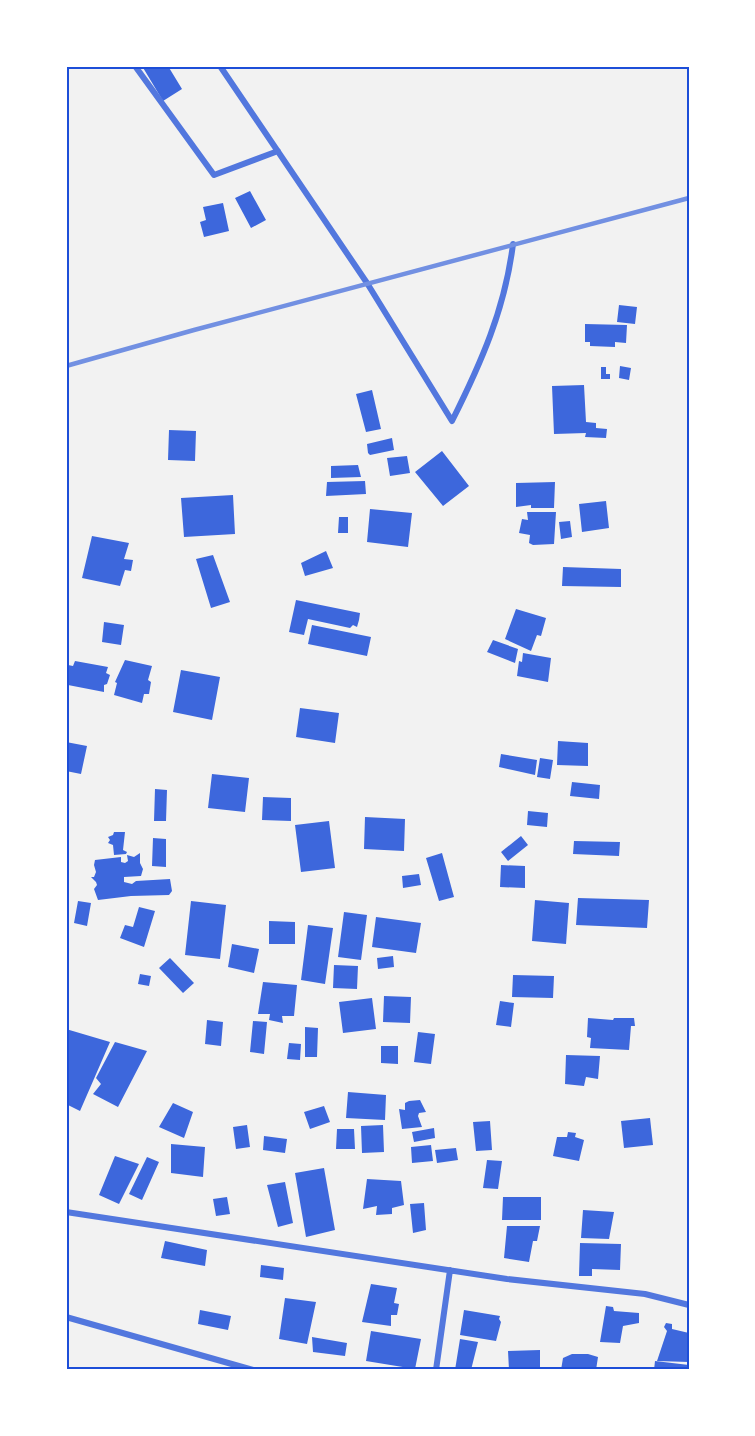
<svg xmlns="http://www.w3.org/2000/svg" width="755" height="1436" font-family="Helvetica,sans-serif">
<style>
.building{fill:#3d67dc}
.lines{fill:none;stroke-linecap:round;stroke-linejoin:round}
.minor{stroke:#5277de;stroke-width:6}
.rail{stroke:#7290e2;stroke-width:4.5}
.neatline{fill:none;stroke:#1d4ed8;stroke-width:2}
</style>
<rect width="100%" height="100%" fill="#f2f2f2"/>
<path class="building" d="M142,66H168L182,89L163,101Z
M250,191L266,220L251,228L235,198Z
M223,203L229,231L204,237L200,222L206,220L203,207Z
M619,305L637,307L635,324L617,322Z
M585,324L627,325L626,343L615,342V347L590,346V342H585Z
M620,366L631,368L629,380L619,378Z
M601,367H606V374H610V379H601Z
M584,385L586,422L596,423V428L607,429L606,438L585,437L586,433L554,434L552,386Z
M372,390L381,429L366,432L356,394Z
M169,430L196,431L195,461L168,460Z
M392,438L394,450L370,455L368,453L367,444Z
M442,451L469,486L443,506L415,472Z
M407,456L410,473L390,476L387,458Z
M358,465L361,477L331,478V466Z
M365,481L366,494L326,496L327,482Z
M555,482L554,508H531V505L516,507V483Z
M233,495L235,534L184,537L181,498Z
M606,501L609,528L582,532L579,504Z
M370,509L412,513L408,547L367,542Z
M527,512H556L554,544L533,545L529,543L530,535L519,533L522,519L528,520Z
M339,517H348V533H338Z
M570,521L572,537L561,539L559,522Z
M92,536L129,543L124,559L133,560L131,571L125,570L120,586L82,578Z
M326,551L333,568L305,576L301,563Z
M213,555L230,602L211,608L196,559Z
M563,567L621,569V587L562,586Z
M296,600L360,613L359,620L357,627L353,625L350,628L308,619L304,635L289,632Z
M516,609L546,618L541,636L537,635L531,651L505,639Z
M104,622L124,625L121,645L102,642Z
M312,625L371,637L367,656L308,644Z
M493,640L518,649L515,663L487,652Z
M523,653L551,658L548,682L517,676L519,661L522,662Z
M125,660L152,666L148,680L151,682L149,694H144L142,703L114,695L117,683L115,682Z
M75,661L108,667L106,673L110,675L107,684L104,685V692L68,685L66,681L68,665L73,666Z
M181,670L220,677L212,720L173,712Z
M300,708L339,713L335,743L296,737Z
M558,741L588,743V766L557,765Z
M66,742L87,746L81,774L66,771Z
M501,754L537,760L535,775L499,767Z
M540,758L553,760L550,779L537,777Z
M212,774L249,778L245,812L208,808Z
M572,782L600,785L599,799L570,796Z
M155,789L167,790L166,821H154Z
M263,797L291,798V821L262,820Z
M528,811L548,813L547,827L527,825Z
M365,817L405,819L404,851L364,849Z
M329,821L335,868L301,872L295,825Z
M114,832H125L123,850L127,852L126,854L114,855L113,845L108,843L110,840L108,837L113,835Z
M521,836L528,845L508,861L501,852Z
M153,838L166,839V867L152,866Z
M574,841L620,842L619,856L573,854Z
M140,853V863L143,869L141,876L124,877V882L132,884L136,881L170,879L172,891L169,895L131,896L98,900L94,889L97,885L96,882L91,877H94L96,872L94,865L95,860L121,857V862L125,863L128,861L127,855L134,857Z
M442,853L454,897L439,901L426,858Z
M501,865L525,866V888L500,887Z
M419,874L421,885L403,888L402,876Z
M578,898L649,900L647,928L576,925Z
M535,900L569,903L566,944L532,941Z
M78,901L91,903L87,926L74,923Z
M191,901L226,905L220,959L185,955Z
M139,907L155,911L144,947L120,938L125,925L133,927Z
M344,912L367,915L361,960L338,957Z
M376,917L421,923L416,953L372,947Z
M269,921L295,922V944H269Z
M308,925L333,928L325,984L301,980Z
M232,944L259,949L254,973L228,967Z
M393,956L394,967L378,969L377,958Z
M170,958L194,983L183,993L159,968Z
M334,965L358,966L357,989L333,988Z
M140,974L151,976L149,986L138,984Z
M513,975L554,976L553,998L512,997Z
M263,982L297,985L294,1016H282L283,1023L269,1020L270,1014H258Z
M384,996L411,997L410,1023L383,1022Z
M372,998L376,1029L343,1033L339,1002Z
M500,1001L514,1003L511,1027L496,1025Z
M588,1018L613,1020L614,1018H634L635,1026H631L629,1050L590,1048L591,1038L587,1037Z
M207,1020L223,1022L221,1046L205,1044Z
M253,1021L267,1022L264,1054L250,1052Z
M305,1027L318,1028L317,1057H305Z
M66,1029L110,1042L80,1111L66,1104Z
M418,1032L435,1034L431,1064L414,1062Z
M115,1042L147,1051L118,1107L93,1094L101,1084L96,1078Z
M289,1043L301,1044L300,1060L287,1059Z
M381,1046H398V1064L381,1063Z
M566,1055L600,1056L598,1079L586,1077L584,1086L565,1084Z
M348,1092L386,1095L385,1120L346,1118Z
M420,1100L426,1112L419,1113L418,1116L422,1127L402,1129L399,1109L405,1110V1103L409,1101Z
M173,1103L193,1112L184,1138L159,1127Z
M324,1106L330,1122L310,1129L304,1112Z
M650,1118L653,1145L624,1148L621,1121Z
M490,1121L492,1150L476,1151L473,1122Z
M247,1125L250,1147L236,1149L233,1127Z
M383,1125L384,1152L362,1153L361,1126Z
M434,1128L435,1138L414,1142L412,1132Z
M337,1129H354L355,1149H336Z
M568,1132L576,1133L575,1137L584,1140L579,1161L553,1156L557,1137H567Z
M264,1136L287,1139L285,1153L263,1150Z
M171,1144L205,1147L203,1177L171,1173Z
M431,1145L433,1161L412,1163L411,1147Z
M456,1148L458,1160L437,1163L435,1150Z
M115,1156L139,1164L119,1204L99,1195Z
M147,1157L159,1162L142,1200L129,1194Z
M487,1160L502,1161L498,1189L483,1188Z
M324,1168L335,1230L306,1237L295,1173Z
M367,1179L401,1181L404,1205L392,1208V1214L376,1215L377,1206L363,1209Z
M285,1182L293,1223L278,1227L267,1185Z
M227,1197L230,1214L216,1216L213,1199Z
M503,1197H541V1220H502Z
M424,1203L426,1230L413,1233L410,1204Z
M583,1210L614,1212L609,1239L581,1238Z
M507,1226H540L537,1241H533L529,1262L504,1258Z
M165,1241L207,1250L205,1266L161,1258Z
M580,1243L621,1244L620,1270L592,1269V1276H579Z
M261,1265L284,1268L283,1280L260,1277Z
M371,1284L397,1288L394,1303L399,1304L397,1315H391V1326L362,1322Z
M285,1298L316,1302L307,1344L279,1339Z
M606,1306L613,1307L614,1311L639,1313V1323L623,1326L620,1343L600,1342Z
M200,1310L231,1316L228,1330L198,1324Z
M464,1310L500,1316L499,1319L501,1322L496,1341L460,1335Z
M666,1323L672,1324V1329L689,1333V1362L657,1361L667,1331L664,1327Z
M371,1331L421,1339L415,1369L366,1361Z
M312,1337L347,1343L345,1356L313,1352Z
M460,1339L478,1342L471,1370H455Z
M540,1350V1370H509L508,1351Z
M572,1354H588L598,1357L596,1370H561L563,1358Z
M655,1361L689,1365V1370H654Z"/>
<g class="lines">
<path class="minor" d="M135,66L214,175L278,151
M220,66L367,283L452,421C481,363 505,309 513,244
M66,1212L507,1279L645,1294L689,1305
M66,1317L253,1370
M436,1370L450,1270"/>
<path class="rail" d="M66,366L194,330L689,198"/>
</g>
<rect width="755" height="1436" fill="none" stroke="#ffffff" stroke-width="135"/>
<rect x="68" y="68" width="620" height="1300" class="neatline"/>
</svg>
